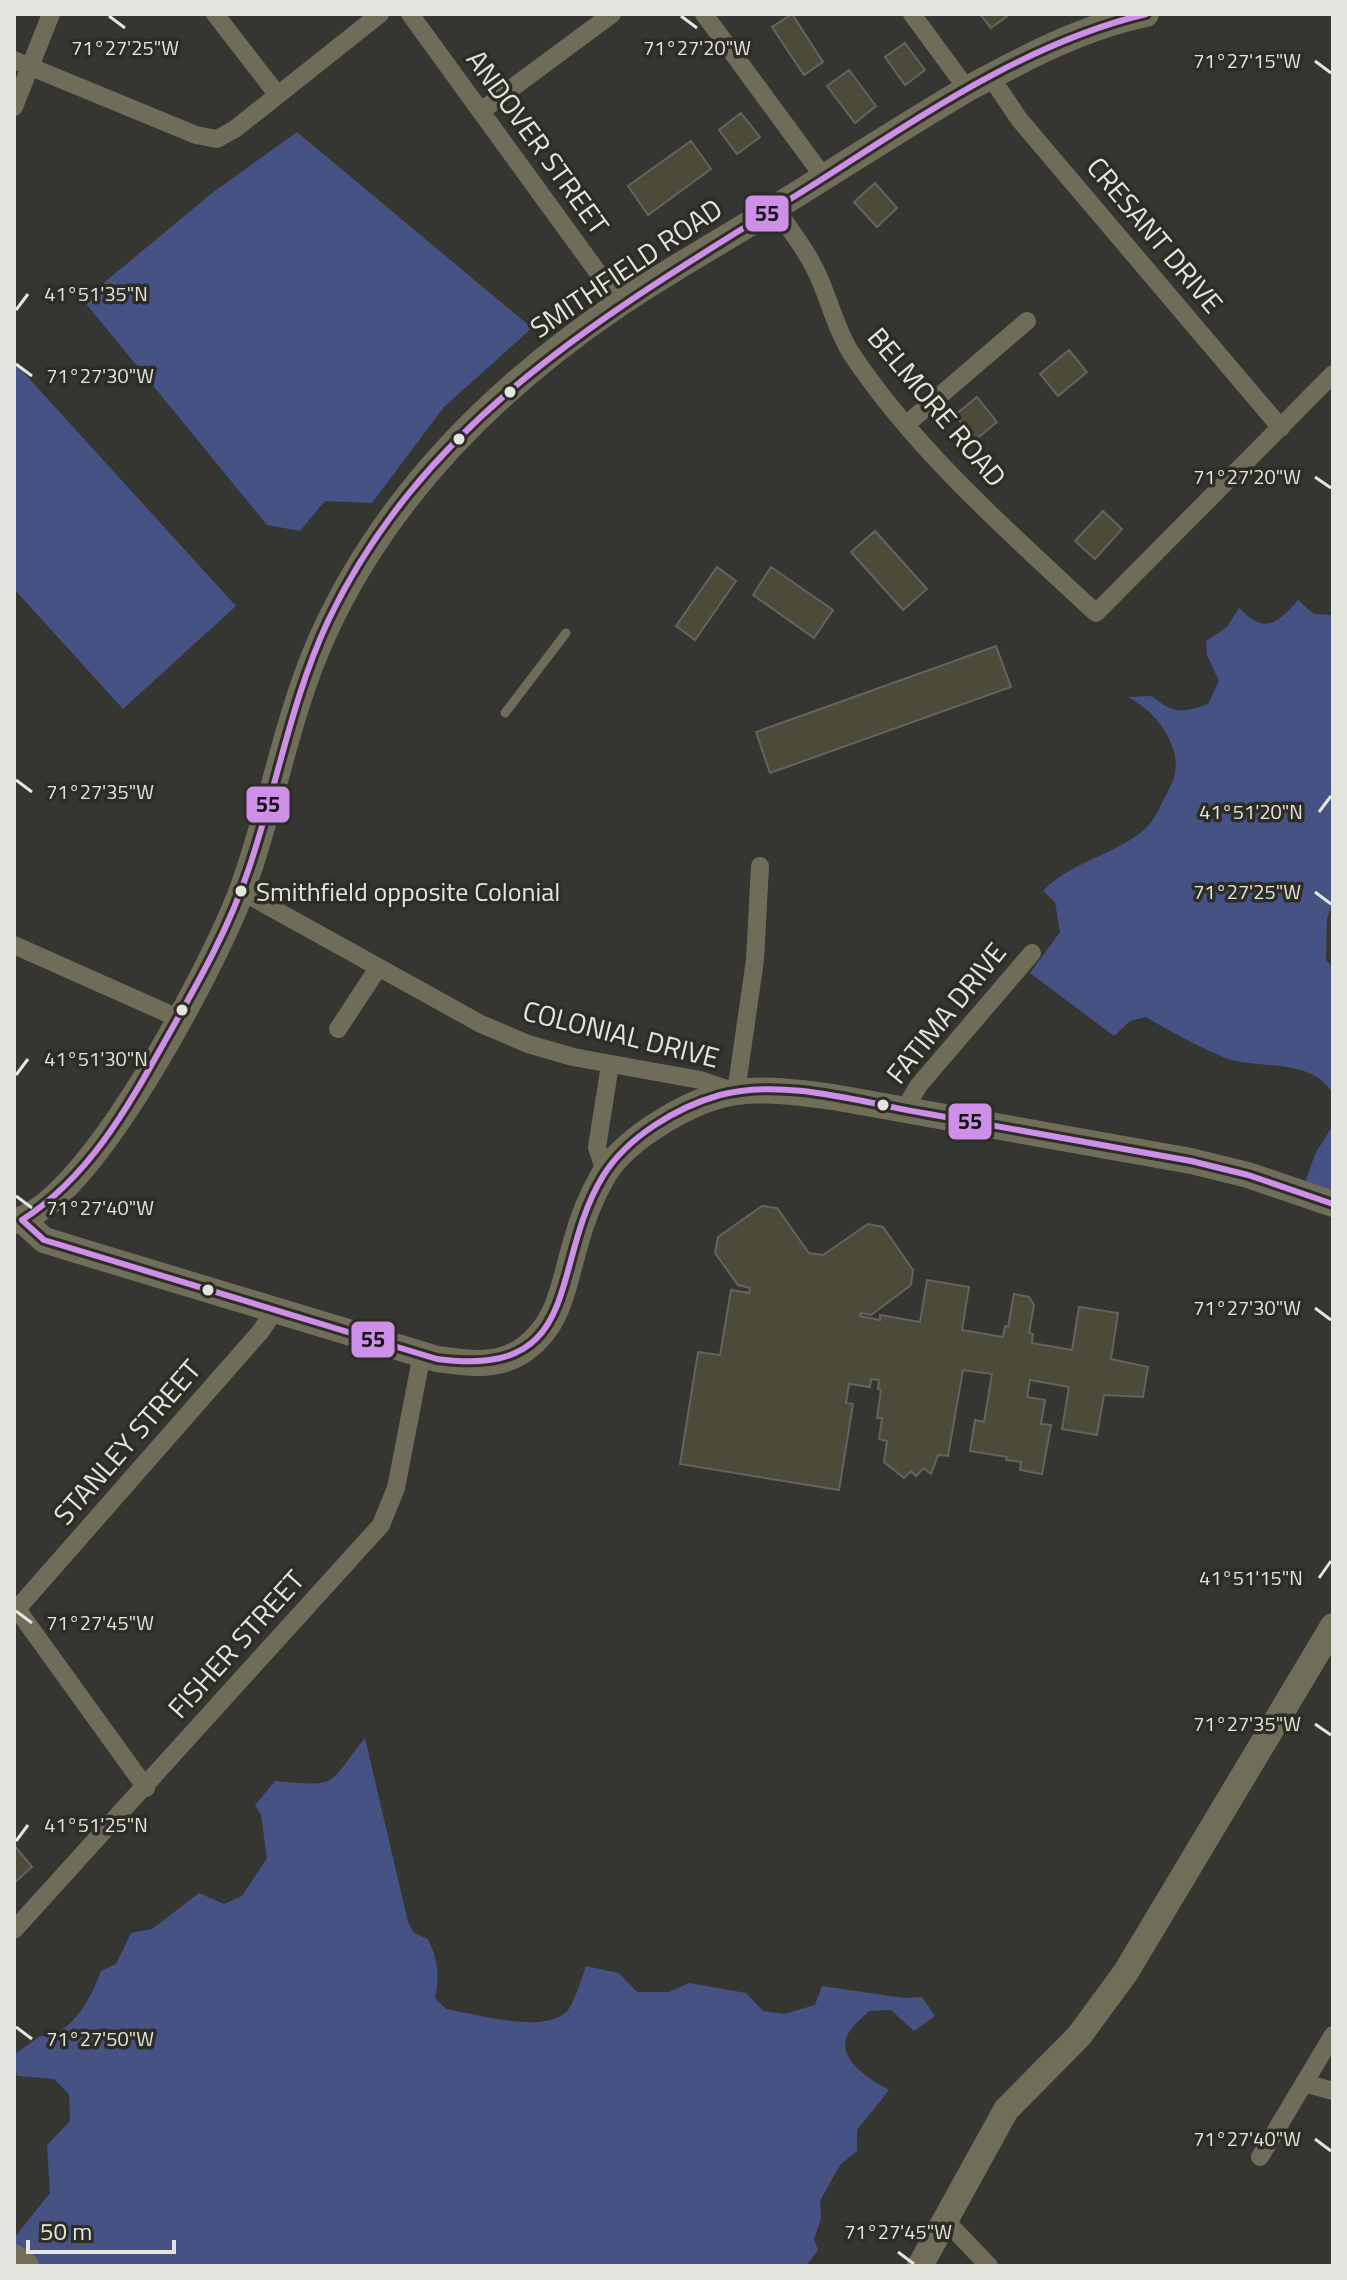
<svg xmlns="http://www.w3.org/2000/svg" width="1347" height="2280" font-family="'Titillium Web',sans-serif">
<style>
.green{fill:#455283}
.building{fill:#4c4b3a;stroke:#646360;stroke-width:2}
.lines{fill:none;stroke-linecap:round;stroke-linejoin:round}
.lane{stroke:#6f6c59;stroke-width:9}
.street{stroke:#6f6c59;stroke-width:18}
.secondary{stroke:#706d59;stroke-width:26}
.bus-1-casing{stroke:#2d2c25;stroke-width:12}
.bus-1{stroke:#ce8fe9;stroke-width:6}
.ticks{fill:none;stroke:#e5e5e0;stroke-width:3}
.bus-dot{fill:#e5e5e0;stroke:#2d2c25;stroke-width:3}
.labels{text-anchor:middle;stroke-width:7;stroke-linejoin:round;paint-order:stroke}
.bus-label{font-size:26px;fill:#e5e5e0;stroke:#2d2c25;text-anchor:start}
.street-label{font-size:28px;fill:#e5e5e0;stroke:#2d2c25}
.ticks-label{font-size:20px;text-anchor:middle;fill:#e5e5e0;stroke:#2d2c25;stroke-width:7;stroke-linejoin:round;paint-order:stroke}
.line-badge{stroke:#2d2c25;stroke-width:3}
.pale-badge-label{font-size:22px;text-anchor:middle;font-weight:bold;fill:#111}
</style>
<rect width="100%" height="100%" fill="#353531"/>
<path class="green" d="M297,132L532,328L444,407L372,503L325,501L300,531L267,525L83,300L212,193Z
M14,362L236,606L123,709L14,589Z
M1298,600L1314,614L1333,615V903L1327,919L1326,960L1333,967V1094C1311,1056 1257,1071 1223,1057C1196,1045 1172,1033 1146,1017L1130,1021L1114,1036L1030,973L1060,932L1055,902L1043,891C1071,860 1130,851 1152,821C1158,813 1162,802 1167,793C1175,778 1178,769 1174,752C1167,727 1151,710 1128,697L1152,696C1173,714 1182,713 1208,704L1219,681L1207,655L1206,641L1227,627L1239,608C1264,634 1277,625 1298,600Z
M1333,1125V1205L1302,1192L1315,1154Z
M365,1738L408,1922L414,1933L428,1939C438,1961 440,1974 435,1998L446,2009C476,2014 553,2037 570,2007C577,1995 581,1979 586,1966L619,1973L637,1992H669L689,1983L746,1993L763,2011L784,2014L815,2005L822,1986L904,1998L922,1997L935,2016L914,2031L891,2010L869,2011C863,2017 852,2026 848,2034C835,2060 871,2080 889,2090L857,2130V2151L840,2165L820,2201L821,2219L814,2239L818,2250L806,2266H28L14,2255V2238L50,2193L47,2145L70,2121L69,2094L54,2079L17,2076L14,2055L40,2036C70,2038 92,1997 101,1971L116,1964L131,1933L152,1929L199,1893L224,1904L242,1896L267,1858L261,1815L255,1805L275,1781C341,1787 326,1786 365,1738Z"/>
<path class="building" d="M792,14L823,62L804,75L772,27Z
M980,14H1010L991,28Z
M905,43L925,70L905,85L885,57Z
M849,70L876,106L855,123L827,86Z
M741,113L760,137L737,154L719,130Z
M691,141L711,169L648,215L628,186Z
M875,183L897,208L877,227L854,202Z
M1069,350L1087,372L1058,396L1040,374Z
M977,397L997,422L975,440L955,415Z
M1103,511L1122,529L1095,559L1075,541Z
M875,531L927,589L903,610L851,552Z
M717,567L736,581L695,640L676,626Z
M771,567L833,610L814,638L753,595Z
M996,646L1011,687L770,773L756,732Z
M762,1206L777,1208L809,1253L823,1255L868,1224L883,1227L913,1270L911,1285L871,1315L861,1313L860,1316L880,1320V1315L920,1322L927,1280L969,1287L962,1330L1003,1337L1005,1326L1008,1327L1014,1294L1029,1297L1034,1305L1029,1333L1033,1334L1032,1343L1072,1350L1079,1307L1118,1313L1111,1359L1148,1367L1143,1397L1104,1395L1097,1435L1062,1429L1069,1387L1030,1380L1027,1397L1045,1400L1041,1424L1051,1425L1042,1474L1020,1470L1021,1462L1006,1460L1007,1457L970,1451L975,1420L984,1422L992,1374L963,1370L948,1456L938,1455L931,1474L924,1468L916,1476L911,1471L904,1478L884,1462L887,1441L879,1439L882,1418H877L881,1390L878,1389L879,1380L871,1379L870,1387L849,1384L846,1403L853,1404L839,1490L680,1464L698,1352L720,1355L731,1290L749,1293L750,1288L738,1285L715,1253L718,1237Z
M14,1845L32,1867L14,1883Z"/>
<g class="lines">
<path class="lane" d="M505,713L566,633"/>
<path class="street" d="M215,14L277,94
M410,14L620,303
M704,14L823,176
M912,14L967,89
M14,60L196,135L217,139L235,129L380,14
M990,76L1019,119L1281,428
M14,107L51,14
M481,111L612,14
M775,208C791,231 810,255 820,280C831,305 836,329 851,353C916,451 1010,533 1096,613L1333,374
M908,423L1027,321
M241,891L481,1024L528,1044L573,1057L700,1080L736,1092L755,960L760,866
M14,945L178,1018
M338,1029L378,968
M904,1110L919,1085L1032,953
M605,1172L597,1147L610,1065
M14,1605L146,1788
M17,1609L261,1331L275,1310
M14,1930L381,1525L396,1488L422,1354
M1304,2083L1333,2091
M1260,2157L1333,2035
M945,2220L989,2266"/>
<path class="secondary" d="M22,1220L44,1240L83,1252L437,1359C468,1363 497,1369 525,1349C561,1323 564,1281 576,1242C582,1219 592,1195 604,1174C627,1137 693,1098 736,1092C767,1088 802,1093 833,1097L1191,1161L1248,1175L1333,1204
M14,1221C88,1208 216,961 242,890C273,806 286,716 324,633C387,496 495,388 619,304C668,271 720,242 770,211C836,170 901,128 967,89C1023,59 1082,27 1146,14
M14,2257L26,2266
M920,2266L1006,2110L1079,2036L1126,1972L1333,1626"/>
<g class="bus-1-casing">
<path id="bus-1" d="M22,1220C92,1175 130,1103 170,1032C200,979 230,926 249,868C277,786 291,700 328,621C430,408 625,303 816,183C920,117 1025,43 1146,14
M22,1220L44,1240L437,1359C587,1379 548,1266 603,1176C627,1137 677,1107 720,1095C784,1078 860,1102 923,1113C1013,1129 1102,1145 1191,1161L1248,1175L1333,1204"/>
</g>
<use href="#bus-1" class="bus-1"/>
</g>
<path class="ticks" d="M109,16L125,28M681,16L697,28M1315,61L1331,73M16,310L28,294M16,364L32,376M1315,477L1331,488M16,780L32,792M1319,812L1331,796M1315,892L1331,904M16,1075L28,1059M16,1196L32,1208M1315,1308L1331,1320M1319,1578L1331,1561M16,1611L32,1623M1315,1724L1331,1735M16,1841L28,1825M16,2027L32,2039M1315,2139L1331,2151M898,2252L914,2264"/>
<g class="bus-dot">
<circle cx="510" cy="392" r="7"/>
<circle cx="459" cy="439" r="7"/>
<circle cx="241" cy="891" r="7"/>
<circle cx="182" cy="1010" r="7"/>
<circle cx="883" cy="1105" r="7"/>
<circle cx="208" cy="1290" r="7"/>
</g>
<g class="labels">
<g class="bus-label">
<text x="256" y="901">Smithfield opposite Colonial</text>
</g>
<g class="street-label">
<text transform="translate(538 142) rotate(54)" y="10">ANDOVER STREET</text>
<text transform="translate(1155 235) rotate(50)" y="10">CRESANT DRIVE</text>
<text transform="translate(626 268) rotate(-34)" y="10">SMITHFIELD ROAD</text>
<text transform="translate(937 407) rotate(50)" y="10">BELMORE ROAD</text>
<text transform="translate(946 1013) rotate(-51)" y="10">FATIMA DRIVE</text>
<text transform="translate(621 1034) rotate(14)" y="10">COLONIAL DRIVE</text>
<text transform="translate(127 1442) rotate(-49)" y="10">STANLEY STREET</text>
<text transform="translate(236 1644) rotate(-48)" y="10">FISHER STREET</text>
</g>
</g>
<g class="ticks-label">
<text x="125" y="55">71°27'25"W</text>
<text x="697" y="55">71°27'20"W</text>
<text x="1247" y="68">71°27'15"W</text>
<text x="96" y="301">41°51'35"N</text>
<text x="100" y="383">71°27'30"W</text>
<text x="1247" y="484">71°27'20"W</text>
<text x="100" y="799">71°27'35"W</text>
<text x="1251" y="819">41°51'20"N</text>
<text x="1247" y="899">71°27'25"W</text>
<text x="96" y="1066">41°51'30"N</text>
<text x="100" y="1215">71°27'40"W</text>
<text x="1247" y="1315">71°27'30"W</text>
<text x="1251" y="1585">41°51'15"N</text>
<text x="100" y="1630">71°27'45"W</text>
<text x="1247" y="1731">71°27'35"W</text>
<text x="96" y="1832">41°51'25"N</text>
<text x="100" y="2046">71°27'50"W</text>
<text x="1247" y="2146">71°27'40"W</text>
<text x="898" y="2239">71°27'45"W</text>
</g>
<g class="line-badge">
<rect x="744" y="194" width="46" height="39" rx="8" fill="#ce8fe9"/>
<rect x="245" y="785" width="46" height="39" rx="8" fill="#ce8fe9"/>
<rect x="947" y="1102" width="46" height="39" rx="8" fill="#ce8fe9"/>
<rect x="350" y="1320" width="46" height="39" rx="8" fill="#ce8fe9"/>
</g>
<g class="pale-badge-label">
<text x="767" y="221">55</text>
<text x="268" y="812">55</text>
<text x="970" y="1129">55</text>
<text x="373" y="1347">55</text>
</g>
<rect width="1347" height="2280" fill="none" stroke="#e5e5e0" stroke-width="32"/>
<path d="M28 2240v12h146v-12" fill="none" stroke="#e5e5e0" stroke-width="4"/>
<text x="40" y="2240" font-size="24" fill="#e5e5e0" stroke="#2d2c25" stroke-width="6" paint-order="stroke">50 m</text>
</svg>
